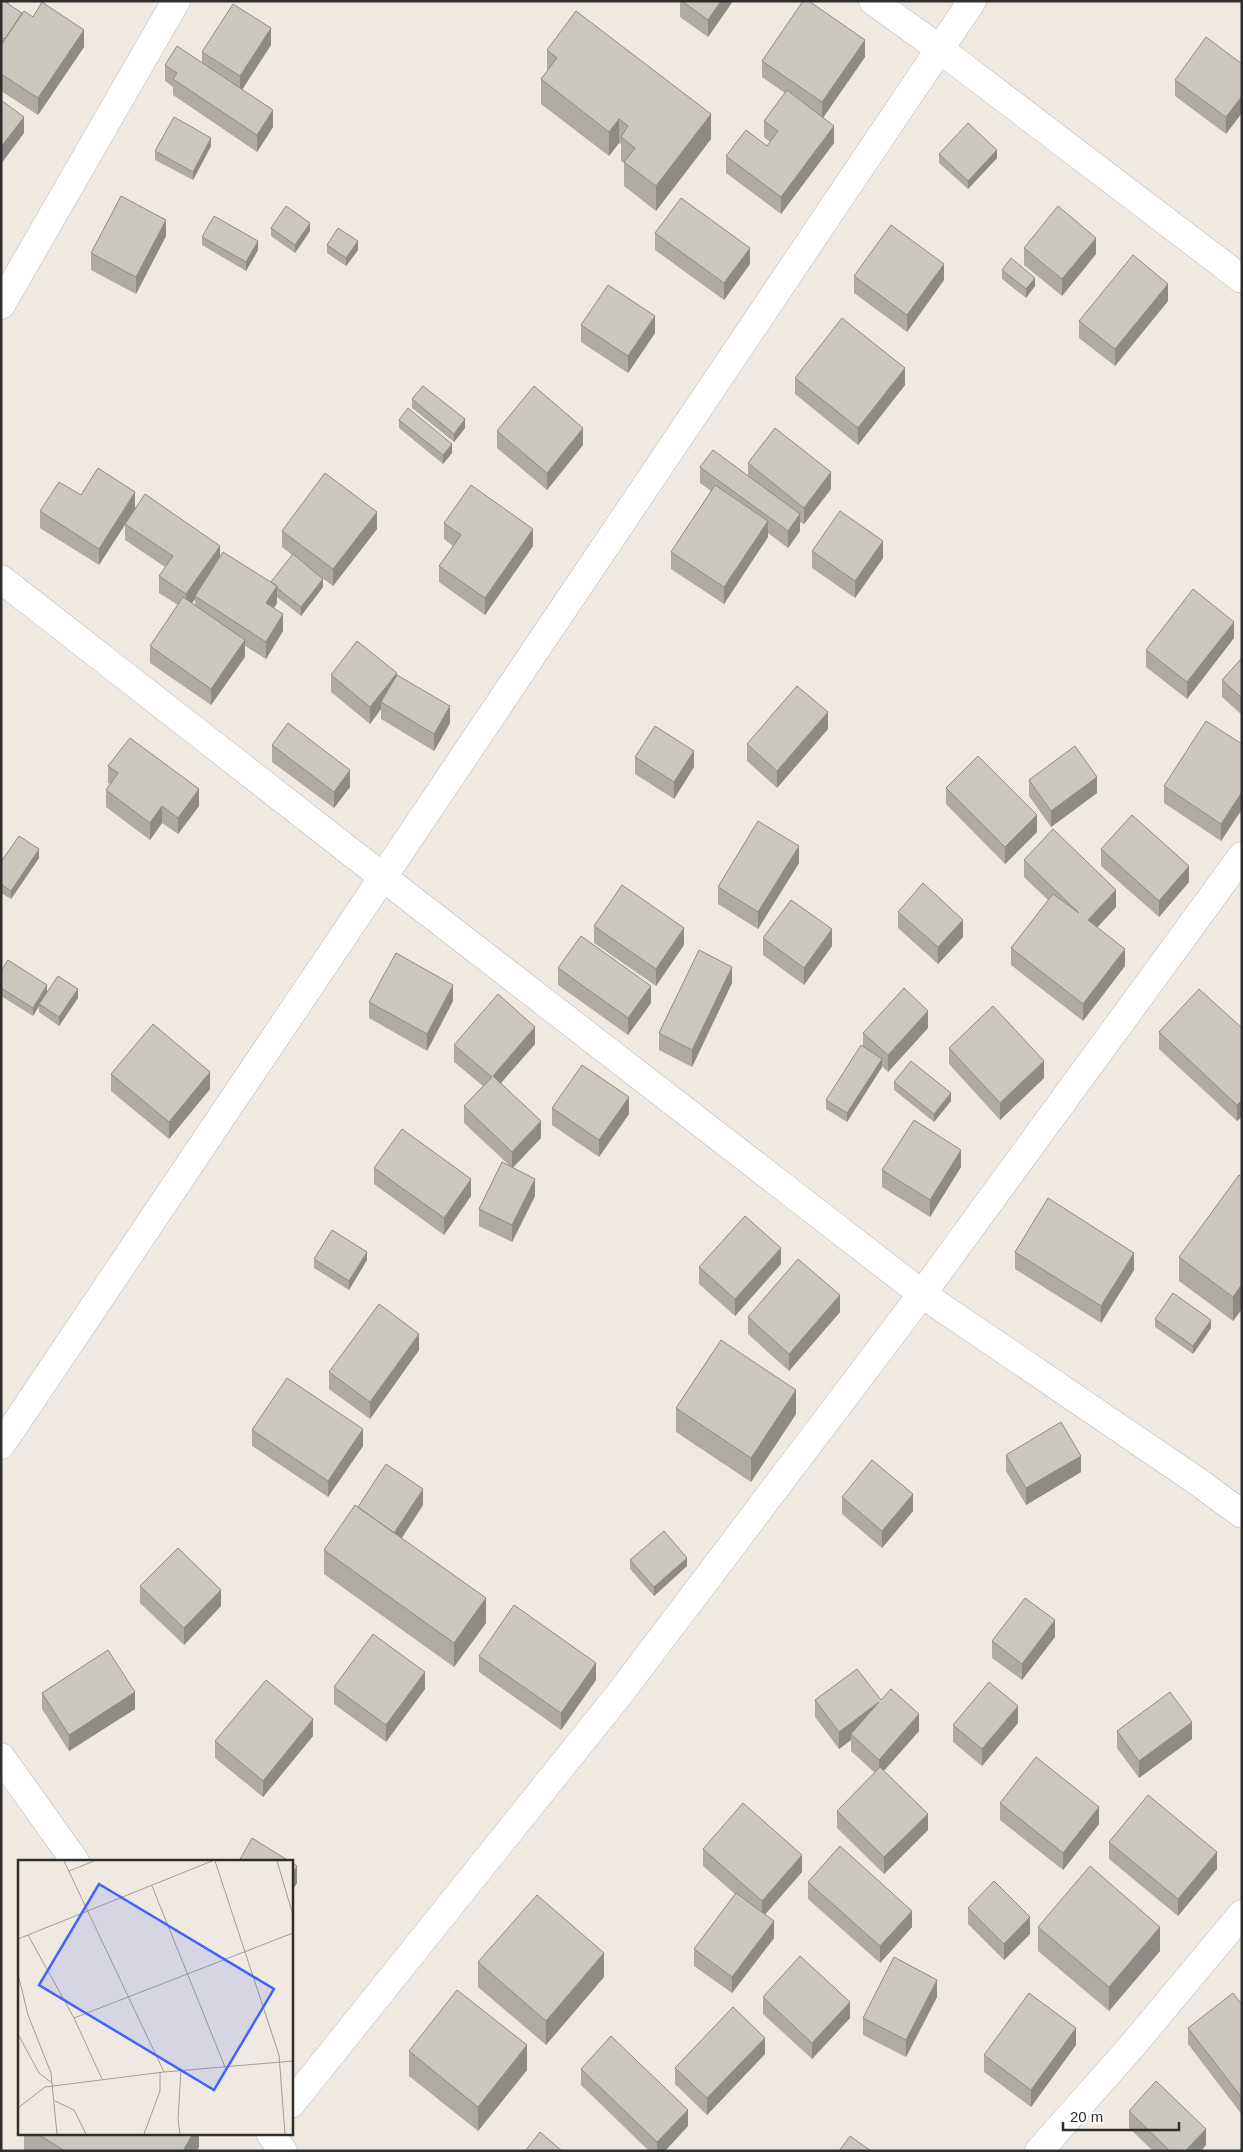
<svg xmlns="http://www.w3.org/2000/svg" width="1243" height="2152" font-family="Helvetica,sans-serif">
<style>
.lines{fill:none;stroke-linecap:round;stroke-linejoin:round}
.minor-casing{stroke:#b4b7c1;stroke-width:29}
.minor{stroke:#fff;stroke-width:28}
.wall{fill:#afaba4;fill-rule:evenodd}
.shaded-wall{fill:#8e8b86}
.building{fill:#cbc7bf;stroke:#8e8b86}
.inset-road{fill:none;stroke:#a29e99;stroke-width:1}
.view{fill:#4264fb;fill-opacity:0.15;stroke:#4264fb;stroke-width:2.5}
.inset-edge{fill:none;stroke:#2e2e2e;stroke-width:2.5}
</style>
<rect width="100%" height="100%" fill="#efe9e1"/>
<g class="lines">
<g class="minor-casing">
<path id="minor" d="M873,1L941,50L1242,279
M1,305L176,1
M1,579L384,878L922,1294L1194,1479L1242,1514
M1,1445L972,1
M1,1757L75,1861
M291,2104L621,1692L922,1294L1242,856
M270,2133L283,2151
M1039,2151L1132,2046L1242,1914"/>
</g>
<use href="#minor" class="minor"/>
</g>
<path class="wall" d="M1,1H10L8,4L22,13L33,17L84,47L38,115L1,91Z
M680,1H733L708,37L680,17Z
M271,45L242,89L273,127L257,152L173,95V87L165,81V65L202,62V52Z
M547,50L711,139L656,211L624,186V163L621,161V144L619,143L609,156L541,104V79L547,71Z
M865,57L823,118L834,143L781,214L726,173V156L767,146L770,142L764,137V121L785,93L762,77V61Z
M1242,64L1226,134L1175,96V80Z
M211,146L193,180L155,160V151Z
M939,154L997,158L968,189L939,163Z
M271,228L310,231L295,253L271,236Z
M655,233L750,264L724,300L655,250Z
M166,236L136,294L91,270V253Z
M202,237L258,250L246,271L202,245Z
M327,245L358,250L346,266L327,253Z
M1024,248L1096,254L1062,296L1024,265Z
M1002,270L1035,286L1026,298L1002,279Z
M854,276L944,280L907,332L854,293Z
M1168,301L1115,366L1079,338V321Z
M581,325L655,333L628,373L581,342Z
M795,378L905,385L858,445L795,394Z
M412,399L465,428L454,442L412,408Z
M399,420L452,453L443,464L399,428Z
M497,431L583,445L547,490L497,448Z
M748,463L831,489L804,524L800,522V531L788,548L768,533V537L724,604L671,569V552L711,491L700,483V467L748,475Z
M135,509L99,565L40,528V511Z
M444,523L533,546L485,615L439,582V566L453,546L444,539Z
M125,524L220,557L271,582L292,555L282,547V531L377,529L333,586L318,575L323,587L301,616L277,597V603L274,608L283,631L266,659L245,646V657L211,705L150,663V646L178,605L159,593V576L165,567L125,540ZM195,599V605L192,603Z
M812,551L883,558L855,598L812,568Z
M1234,638L1187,699L1146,667V650Z
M1242,658V715L1222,697V680Z
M331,675L397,676L450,723L434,751L381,719V709L370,724L331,692Z
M828,729L777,788L747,761V744Z
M1242,744V809L1221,841L1164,803V786Z
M272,745L350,787L334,808L272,762Z
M635,757L694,767L674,799L635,774Z
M108,766L199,806L178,834L162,823L150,840L106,807V790L110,784L108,783Z
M1029,780L1097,793L1051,827L1029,796Z
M946,788L1037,832L1005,864L946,804Z
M1101,849L1189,882L1159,917L1101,866Z
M39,858L11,899L1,893V862Z
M1024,860L1116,907L1097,928L1125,966L1083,1021L1011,965V948L1048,900L1024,877Z
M799,863L758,929L718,904V887Z
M898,912L963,937L938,964L898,928Z
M594,926L684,945L656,986L594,943Z
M763,938L832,946L804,985L763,955Z
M558,968L651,1003L628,1035L558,985Z
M1,971L47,992L78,998L59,1026L39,1012V1006L33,1016L1,996Z
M732,983L692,1067L659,1050V1033Z
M453,1001L427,1051L369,1018V1002Z
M928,1028L888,1072L882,1066V1067L847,1122L826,1109V1100L863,1047V1033Z
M1242,1028L1237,1121L1159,1049V1032Z
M535,1044L501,1083L541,1138L513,1168L535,1196L512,1242L479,1226V1209L510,1166L464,1123V1106L483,1086L454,1062V1045Z
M949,1048L1044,1078L1000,1120L949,1064Z
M111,1074L210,1089L169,1139L111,1091Z
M894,1082L951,1101L934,1122L894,1090Z
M552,1108L629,1114L599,1157L552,1125Z
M961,1167L930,1217L882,1187V1170Z
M374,1168L471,1196L444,1235L374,1184Z
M1242,1177V1309L1233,1321L1179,1281V1257Z
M1015,1252L1134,1270L1101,1323L1015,1269Z
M314,1259L367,1260L349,1290L314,1268Z
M781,1264L735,1316L699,1284V1267Z
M840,1312L789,1371L748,1334V1317Z
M1155,1319L1211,1328L1193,1354L1155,1327Z
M419,1350L370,1419L329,1389V1372Z
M676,1408L796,1414L751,1482L676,1432Z
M252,1430L363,1446L328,1497L252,1446Z
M1006,1455L1081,1472L1026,1505L1006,1471Z
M842,1497L913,1511L882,1548L842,1514Z
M423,1505L402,1538L486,1623L454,1667L324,1574V1550L358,1507Z
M630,1560L687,1566L654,1596L630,1569Z
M140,1586L221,1606L184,1645L140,1603Z
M1055,1637L1022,1680L992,1658V1641Z
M479,1656L596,1680L561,1730L479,1672Z
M334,1687L425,1689L386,1742L334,1704Z
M42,1693L135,1709L69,1751L42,1709Z
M815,1700H881L919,1731L884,1771L928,1830L884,1874L837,1828V1811L875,1773L851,1751V1740L839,1749L815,1717Z
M1018,1723L982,1766L953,1742V1725Z
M1117,1731L1192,1739L1139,1778L1117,1748Z
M313,1736L263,1797L215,1758V1741Z
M1000,1803L1099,1824L1063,1870L1000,1820Z
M1109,1842L1217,1869L1178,1916L1109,1859Z
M703,1849L802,1872L765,1914L774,1938L732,1993L694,1966V1949L735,1894L703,1866Z
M808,1882L912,1927L880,1963L808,1899Z
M968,1908L1030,1934L1004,1960L968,1924Z
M1038,1927L1160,1951L1109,2011L1038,1951Z
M478,1962L604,1977L546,2045L478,1987Z
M763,1997L850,2018L812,2059L763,2014Z
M937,1997L906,2057L863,2035V2018Z
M1242,2005V2115L1188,2044V2028Z
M1076,2045L1031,2107L984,2072V2055Z
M409,2051L527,2070L478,2131L409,2076Z
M765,2054L707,2115L675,2084V2068Z
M581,2069L688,2126L665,2151H649L581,2085Z
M1129,2111L1206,2145L1201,2151H1153L1129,2128Z
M24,2133H199V2147L197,2151H25L24,2150Z"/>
<path class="shaded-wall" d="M721,1H733L708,37V20Z
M271,28V45L240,93V76Z
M84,30V47L38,115V98Z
M865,40V57L822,119V102Z
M1242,96V113L1226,134V117Z
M273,110V127L257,152V135Z
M711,114V139L656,211V186Z
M24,117V133L1,164V147Z
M619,119V143L609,156V132Z
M834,126V143L781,214V197Z
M211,138V146L193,180V172Z
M997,150V158L968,189V181Z
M166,220V236L136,294V277Z
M310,223V231L295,253V245Z
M1096,238V254L1062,296V279Z
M258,241V250L246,271V262Z
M358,241V250L346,266V258Z
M750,248V264L724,300V283Z
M944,264V280L907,332V315Z
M1035,278V286L1026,298V289Z
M1168,284V301L1115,366V349Z
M655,316V333L628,373V356Z
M905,368V385L858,445V428Z
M465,419V428L454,442V434Z
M583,428V445L547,490V473Z
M452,444V453L443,464V455Z
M831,472V489L804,524V508Z
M135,492V509L99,565V549Z
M377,512V529L333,586V569Z
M800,514V531L788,548V531Z
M768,521V537L724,604V587Z
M533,529V546L485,615V598Z
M883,541V558L855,598V581Z
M220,546V562L195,596V599L186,611V594Z
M323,579V587L301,616V607Z
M277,586V603L266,620V603Z
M283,614V631L266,659V642Z
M1234,622V638L1187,699V682Z
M245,640V657L211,705V689Z
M397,673V690L381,702V709L370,724V707Z
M450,706V723L434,751V734Z
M828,712V729L777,788V771Z
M694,751V767L674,799V782Z
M350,770V787L334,808V792Z
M1097,777V793L1051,827V811Z
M199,789V806L178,834V818Z
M1242,792V809L1221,841V824Z
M162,806V823L150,840V823Z
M1037,815V832L1005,864V847Z
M799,846V863L758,929V912Z
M39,849V858L11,899V891Z
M1189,866V882L1159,917V901Z
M1116,890V907L1088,937V920Z
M963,920V937L938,964V947Z
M684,928V945L656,986V969Z
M832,929V946L804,985V968Z
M1125,949V966L1083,1021V1004Z
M732,967V983L692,1067V1050Z
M47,985V994L39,1004V1006L33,1016V1008Z
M453,985V1001L427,1051V1034Z
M651,986V1003L628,1035V1018Z
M78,989V998L59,1026V1017Z
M928,1011V1028L888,1072V1055Z
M535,1027V1044L493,1092V1076Z
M882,1059V1067L847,1122V1113Z
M1044,1061V1078L1000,1120V1103Z
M210,1072V1089L169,1139V1122Z
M951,1093V1101L934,1122V1114Z
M629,1097V1114L599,1157V1140Z
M1242,1100V1117L1237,1121V1105Z
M541,1121V1138L512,1168V1152Z
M961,1150V1167L930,1217V1200Z
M471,1179V1196L444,1235V1218Z
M535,1179V1196L512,1242V1225Z
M781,1248V1264L735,1316V1299Z
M367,1252V1260L349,1290V1281Z
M1134,1253V1270L1101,1323V1306Z
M1242,1284V1309L1233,1321V1297Z
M840,1295V1312L789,1371V1354Z
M1211,1320V1328L1193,1354V1346Z
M419,1334V1350L370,1419V1402Z
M796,1390V1414L751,1482V1458Z
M363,1429V1446L328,1497V1481Z
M1081,1456V1472L1026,1505V1488Z
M423,1489V1505L392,1553V1537Z
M913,1494V1511L882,1548V1531Z
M687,1558V1566L654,1596V1587Z
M221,1590V1606L184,1645V1628Z
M486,1598V1623L454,1667V1643Z
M1055,1620V1637L1022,1680V1664Z
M596,1663V1680L561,1730V1713Z
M425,1672V1689L386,1742V1725Z
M135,1692V1709L69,1751V1735Z
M879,1702L851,1734V1740L839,1749V1732Z
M1018,1706V1723L982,1766V1749Z
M919,1714V1731L879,1776V1760Z
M313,1719V1736L263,1797V1781Z
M1192,1722V1739L1139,1778V1761Z
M1099,1807V1824L1063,1870V1853Z
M928,1814V1830L884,1874V1857Z
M1217,1852V1869L1178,1916V1899Z
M802,1855V1872L762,1918V1901Z
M297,1866V1883L291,1893V1877Z
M912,1911V1927L880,1963V1946Z
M1030,1917V1934L1004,1960V1944Z
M774,1921V1938L732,1993V1977Z
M1160,1927V1951L1109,2011V1987Z
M604,1953V1977L546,2045V2021Z
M937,1980V1997L906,2057V2040Z
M850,2002V2018L812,2059V2043Z
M1076,2028V2045L1031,2107V2090Z
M765,2038V2054L707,2115V2098Z
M527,2045V2070L478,2131V2107Z
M688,2110V2126L665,2151H657V2142Z
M1206,2129V2145L1201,2151H1185Z
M193,2133H199V2147L197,2151H183Z"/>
<path class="building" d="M1,1H4L22,13L5,39L1,37Z
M682,1H721L708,20Z
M803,1H809L865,40L822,102L762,61Z
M42,2L84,30L38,98L1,74V45L24,11L33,17Z
M233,4L271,28L240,76L202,52Z
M576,11L711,114L656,186L624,162L635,148L621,137L628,126L619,119L609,132L541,79L557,58L547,50Z
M1206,37L1242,64V96L1226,117L1175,80Z
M177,46L273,110L257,135L173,79L177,73L165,65Z
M787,90L834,126L781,197L726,156L746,130L767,146L778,131L764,121Z
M1,100L24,117L1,147Z
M174,117L211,138L193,172L155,151Z
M968,123L997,150L968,181L939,154Z
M121,196L166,220L136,277L91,253Z
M681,198L750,248L724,283L655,233Z
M286,206L310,223L295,245L271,228Z
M1058,206L1096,238L1062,279L1024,248Z
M214,216L258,241L246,262L202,237Z
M891,225L944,264L907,315L854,276Z
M338,228L358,241L346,258L327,245Z
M1133,255L1168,284L1115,349L1079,321Z
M1011,258L1035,278L1026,289L1002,270Z
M608,285L655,316L628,356L581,325Z
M842,318L905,368L858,428L795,378Z
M423,386L465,419L454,434L412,399Z
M534,386L583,428L547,473L497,431Z
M408,408L452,444L443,455L399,420Z
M775,428L831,472L804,508L748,463Z
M713,450L800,514L788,531L700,467Z
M98,468L135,492L99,549L40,511L59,482L81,495Z
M325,473L377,512L333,569L282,531Z
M471,485L533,529L485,598L439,566L461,535L444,523Z
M715,485L768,521L724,587L671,552Z
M145,494L220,546L186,594L159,576L173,556L125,524Z
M840,511L883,541L855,581L812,551Z
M223,552L277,586L266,603L283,614L266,642L195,596Z
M293,554L323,579L301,607L277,588V586L271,582Z
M1193,589L1234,622L1187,682L1146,650Z
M183,597L245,640L211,689L150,646Z
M357,641L397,673L370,707L331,675Z
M1242,658V698L1222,680Z
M397,675L450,706L434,734L381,702Z
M797,686L828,712L777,771L747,744Z
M1206,721L1242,744V792L1221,824L1164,786Z
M288,723L350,770L334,792L272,745Z
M655,726L694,751L674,782L635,757Z
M130,738L199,789L178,818L162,806L150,823L106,790L118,773L108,766Z
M1075,746L1097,777L1051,811L1029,780Z
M978,756L1037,815L1005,847L946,788Z
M1132,815L1189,866L1159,901L1101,849Z
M758,821L799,846L758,912L718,887Z
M1053,829L1116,890L1088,920L1125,949L1083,1004L1011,948L1053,894L1079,913L1024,860Z
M19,836L39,849L11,891L1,884V862Z
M923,883L963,920L938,947L898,912Z
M622,885L684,928L656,969L594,926Z
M791,900L832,929L804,968L763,938Z
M581,936L651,986L628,1018L558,968Z
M699,950L732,967L692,1050L659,1033Z
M396,953L453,985L427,1034L369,1002Z
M8,960L47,985L33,1008L1,988V971Z
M58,976L78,989L59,1017L39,1004Z
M904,988L928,1011L888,1055L863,1033Z
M1199,989L1242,1028V1100L1237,1105L1159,1032Z
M498,994L535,1027L493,1076L541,1121L512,1152L464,1106L492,1077L454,1045Z
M993,1006L1044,1061L1000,1103L949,1048Z
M153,1024L210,1072L169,1122L111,1074Z
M861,1045L882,1059L847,1113L826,1100Z
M911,1061L951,1093L934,1114L894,1082Z
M582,1065L629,1097L599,1140L552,1108Z
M914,1120L961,1150L930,1200L882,1170Z
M402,1129L471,1179L444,1218L374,1168Z
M502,1162L535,1179L512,1225L479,1209Z
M1239,1175L1242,1177V1284L1233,1297L1179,1257Z
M1048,1198L1134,1253L1101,1306L1015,1252Z
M745,1216L781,1248L735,1299L699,1267Z
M332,1230L367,1252L349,1281L314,1259Z
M798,1259L840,1295L789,1354L748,1317Z
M1173,1293L1211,1320L1193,1346L1155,1319Z
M379,1304L419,1334L370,1402L329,1372Z
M721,1340L796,1390L751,1458L676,1408Z
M287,1378L363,1429L328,1481L252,1430Z
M1061,1422L1081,1456L1026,1488L1006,1455Z
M872,1460L913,1494L882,1531L842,1497Z
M386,1464L423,1489L394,1533L358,1507Z
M355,1505L486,1598L454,1643L324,1550Z
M664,1531L687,1558L654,1587L630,1560Z
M178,1548L221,1590L184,1628L140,1586Z
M1025,1598L1055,1620L1022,1664L992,1641Z
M514,1605L596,1663L561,1713L479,1656Z
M373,1634L425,1672L386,1725L334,1687Z
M108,1650L135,1692L69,1735L42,1693Z
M857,1669L881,1700L891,1689L919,1714L879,1760L851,1734L879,1702L839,1732L815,1700Z
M266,1680L313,1719L263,1781L215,1741Z
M989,1682L1018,1706L982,1749L953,1725Z
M1170,1692L1192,1722L1139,1761L1117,1731Z
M1036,1757L1099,1807L1063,1853L1000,1803Z
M880,1767L928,1814L884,1857L837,1811Z
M1148,1795L1217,1852L1178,1899L1109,1842Z
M743,1803L802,1855L762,1901L703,1849Z
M252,1838L289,1861H239Z
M840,1846L912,1911L880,1946L808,1882Z
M291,1862L297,1866L291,1877Z
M1090,1866L1160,1927L1109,1987L1038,1927Z
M994,1881L1030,1917L1004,1944L968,1908Z
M736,1893L774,1921L732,1977L694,1949Z
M537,1895L604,1953L546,2021L478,1962Z
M800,1956L850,2002L812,2043L763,1997Z
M894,1957L937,1980L906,2040L863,2018Z
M457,1990L527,2045L478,2107L409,2051Z
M1029,1993L1076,2028L1031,2090L984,2055Z
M1233,1993L1242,2005V2098L1188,2028Z
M733,2007L765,2038L707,2098L675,2068Z
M611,2036L688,2110L657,2142L581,2069Z
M1156,2081L1206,2129L1185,2151H1170L1129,2111Z
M540,2132L562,2151H525Z
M36,2133H193L183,2151H65Z
M850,2136L871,2151H839Z"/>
<g transform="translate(18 1860)">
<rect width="275" height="275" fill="#efe9e1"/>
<path class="inset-road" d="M46,1L146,212M197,1L261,195L267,274M259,1L275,55M51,11L76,1M134,26L207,207M10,75L56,158L84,219M0,79L194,1M0,114L10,155L33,213L39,274M56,158L275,73M0,174L21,213L34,223M37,241L56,250L68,274M0,248L27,227L146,212L275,201M126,274L142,231V212M162,274L160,259L163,210"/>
<path class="view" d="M81,24L256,129L196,230L21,125Z"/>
<rect width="275" height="275" class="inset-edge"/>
</g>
<rect width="1243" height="2152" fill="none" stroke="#2e2e2e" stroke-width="5"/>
<path d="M1063 2122v8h116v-8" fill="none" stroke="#2e2e2e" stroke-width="2.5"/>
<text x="1070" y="2122" font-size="15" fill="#2e2e2e" stroke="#ffffff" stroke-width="4" paint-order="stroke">20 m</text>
</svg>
